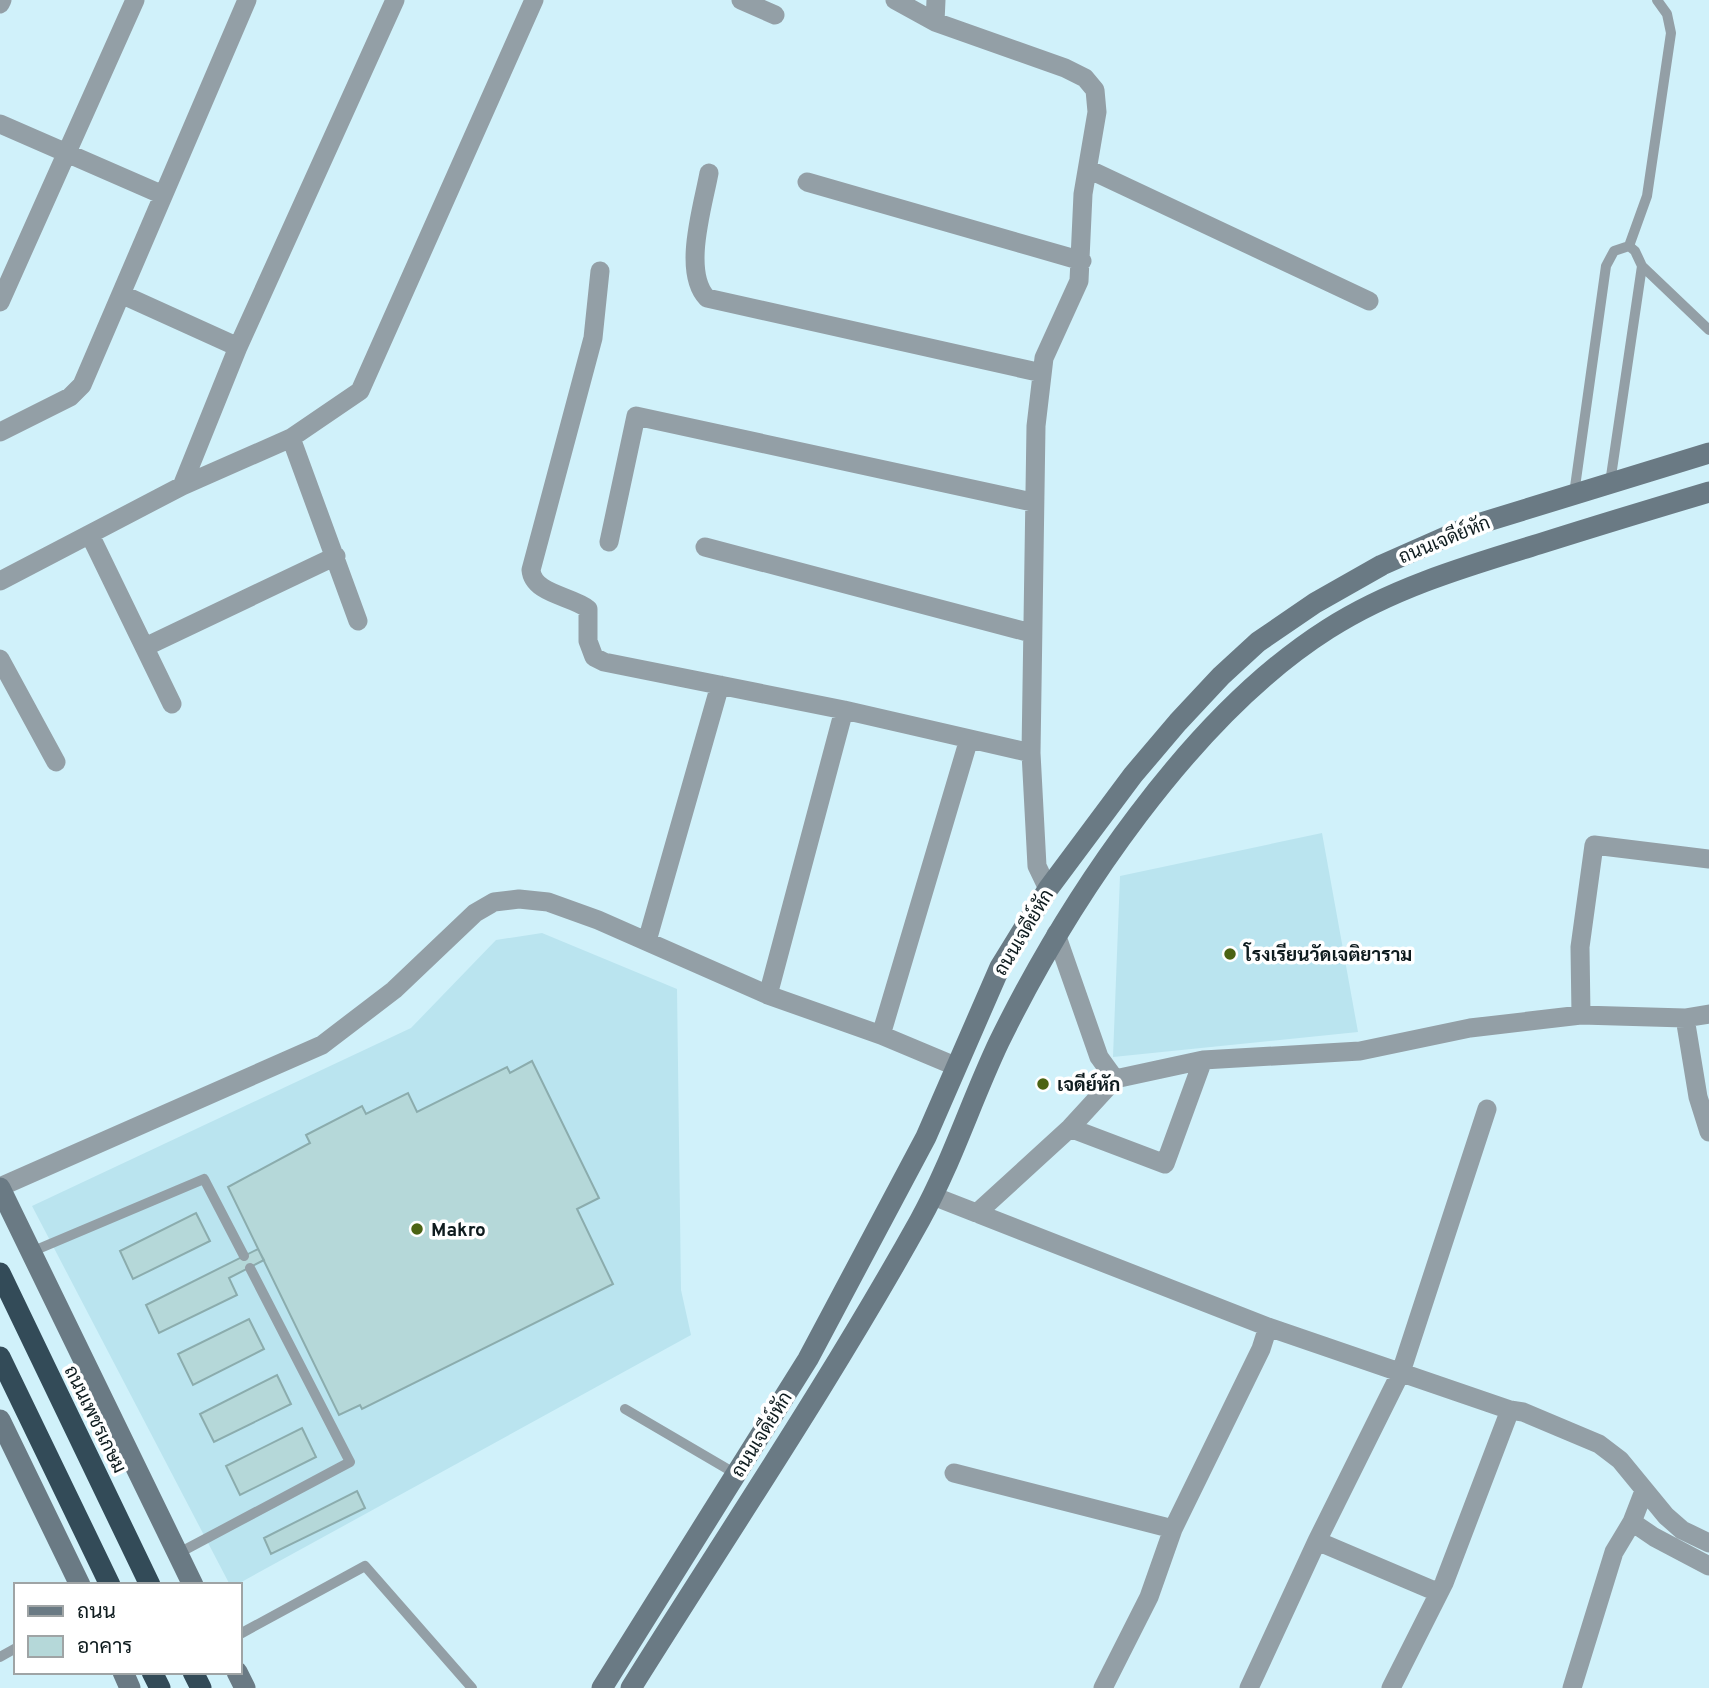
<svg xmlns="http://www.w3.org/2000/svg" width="1709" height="1688" font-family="Overpass,Sarabun,sans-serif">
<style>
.built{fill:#bae4ef}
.building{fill:#b5d8d9;stroke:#8bacad;stroke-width:2}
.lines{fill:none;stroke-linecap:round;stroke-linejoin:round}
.lane{stroke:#939fa6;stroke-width:10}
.street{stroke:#939fa6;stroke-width:19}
.secondary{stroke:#6a7a84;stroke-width:21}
.highway{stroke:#334b58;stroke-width:21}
.poi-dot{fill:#4b6313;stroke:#fff;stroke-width:2.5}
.labels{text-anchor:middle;stroke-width:7;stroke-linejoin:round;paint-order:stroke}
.street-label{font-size:19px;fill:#0e1b1e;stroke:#fff}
.poi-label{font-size:19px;font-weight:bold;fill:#0e1b1e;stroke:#fff;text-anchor:start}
</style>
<rect width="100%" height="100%" fill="#d0f1fa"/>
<path class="built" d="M1322,833L1358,1032L1113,1057L1120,876Z
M542,933L677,989L681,1290L691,1335L236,1585H230L32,1206L411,1028L496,940Z"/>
<path class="building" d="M532,1061L599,1198L577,1209L613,1284L362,1409L360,1405L339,1415L228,1187L310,1143L306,1135L362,1106L366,1114L408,1093L417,1112L507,1067L510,1073Z
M196,1213L210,1241L133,1279L120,1251Z
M258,1249L264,1260L229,1278L237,1295L159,1333L146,1305Z
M249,1319L264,1349L193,1385L178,1354Z
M277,1375L291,1404L214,1442L200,1414Z
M302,1428L316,1457L240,1495L226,1466Z
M357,1491L365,1508L271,1554L264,1538Z"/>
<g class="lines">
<path class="lane" d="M1629,246L1647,196L1671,33L1667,14L1657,0
M1642,266L1709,330
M1574,494L1606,266L1614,251L1629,246L1635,251L1642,266L1610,483
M31,1252L204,1179L244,1256
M625,1409L736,1474
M177,1554L350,1462L250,1268
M240,1634L365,1566L472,1688
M0,1657L16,1648"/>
<path class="street" d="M741,0L775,15
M895,0L935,22
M936,0L935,22L1065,68L1085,78L1095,90L1097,112L1083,194L1079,281L1044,358L1036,426L1031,753L1037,866L1048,889
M0,4L2,0
M0,124L163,195
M1088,169L1369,301
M709,173C703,206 682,272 707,298L1042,373
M807,182L1082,261
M600,271L593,338L531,570C533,594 572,596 588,609V641L594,657L604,662L844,710L1031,753
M121,294L238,347
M0,302L135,0
M0,432L70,397L82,385L247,0
M291,438L358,621
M182,486L238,347L395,0
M90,535L172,704
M609,542L636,416L1032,502
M705,547L1031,633
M0,581L182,486L291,438L360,391L534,0
M145,647L336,556
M0,659L56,762
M1056,934L1099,1057L1115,1079L1203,1060L1360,1051L1470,1028L1581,1015L1685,1018L1709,1014
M647,941L720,685
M768,995L844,710
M1581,1015L1580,947L1594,845L1709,859
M1685,1018L1698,1097L1709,1132
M881,1035L969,739
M1070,1128L1165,1164L1203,1060
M0,1187L322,1045L394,990L475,913L494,902L519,899L548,902L598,920L768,995L881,1035L955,1066
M933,1196L1268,1327L1510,1410L1523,1412L1599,1444L1620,1460L1666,1516L1682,1530L1709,1543
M977,1213L1070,1128L1115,1079
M954,1473L1173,1529
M1632,1522L1654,1537L1709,1566
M1317,1541L1437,1592
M1103,1688L1149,1597L1173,1529L1261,1349L1268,1327
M1249,1688L1317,1541L1401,1372L1487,1109
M1391,1688L1444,1583L1510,1410
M1572,1688L1614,1552L1632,1522L1644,1491"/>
<path class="secondary" d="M0,1188L193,1585
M0,1420L80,1585
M123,1672L130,1688
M237,1672L245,1688
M602,1688L808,1359L926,1137L1000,967L1048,889L1133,775L1178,722L1221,676L1258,642L1315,603L1382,565L1468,527L1709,453
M631,1688C728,1533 831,1380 920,1220C952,1162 971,1101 999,1042C1069,899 1191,716 1328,629C1392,588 1467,566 1539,544C1596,526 1652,509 1709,492"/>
<path class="highway" d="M0,1273L150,1585
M0,1357L110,1585
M152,1672L160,1688
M193,1672L201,1688"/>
</g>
<g class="poi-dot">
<circle cx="1230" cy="954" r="7"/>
<circle cx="1043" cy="1084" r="7"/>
<circle cx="417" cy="1229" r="7"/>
</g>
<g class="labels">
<g class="street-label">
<text transform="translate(1444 539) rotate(-22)" y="7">ถนนเจดีย์หัก</text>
<text transform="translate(1023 932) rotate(-59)" y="7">ถนนเจดีย์หัก</text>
<text transform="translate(96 1419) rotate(64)" y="7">ถนนเพชรเกษม</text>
<text transform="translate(761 1434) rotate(-58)" y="7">ถนนเจดีย์หัก</text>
</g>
<g class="poi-label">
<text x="1244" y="961">โรงเรียนวัดเจติยาราม</text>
<text x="1057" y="1091">เจดีย์หัก</text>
<text x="431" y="1236">Makro</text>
</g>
</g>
<rect x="14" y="1583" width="228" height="91" fill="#ffffff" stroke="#9fa4a5" stroke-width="2"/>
<rect x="28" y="1606" width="35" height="10" fill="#6a7a84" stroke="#9fa4a5" stroke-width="2"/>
<text x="77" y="1618" font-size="21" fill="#0e1b1e">ถนน</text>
<rect x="28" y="1636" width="35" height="21" fill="#b5d8d9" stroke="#9fa4a5" stroke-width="2"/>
<text x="77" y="1653" font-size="21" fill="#0e1b1e">อาคาร</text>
</svg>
